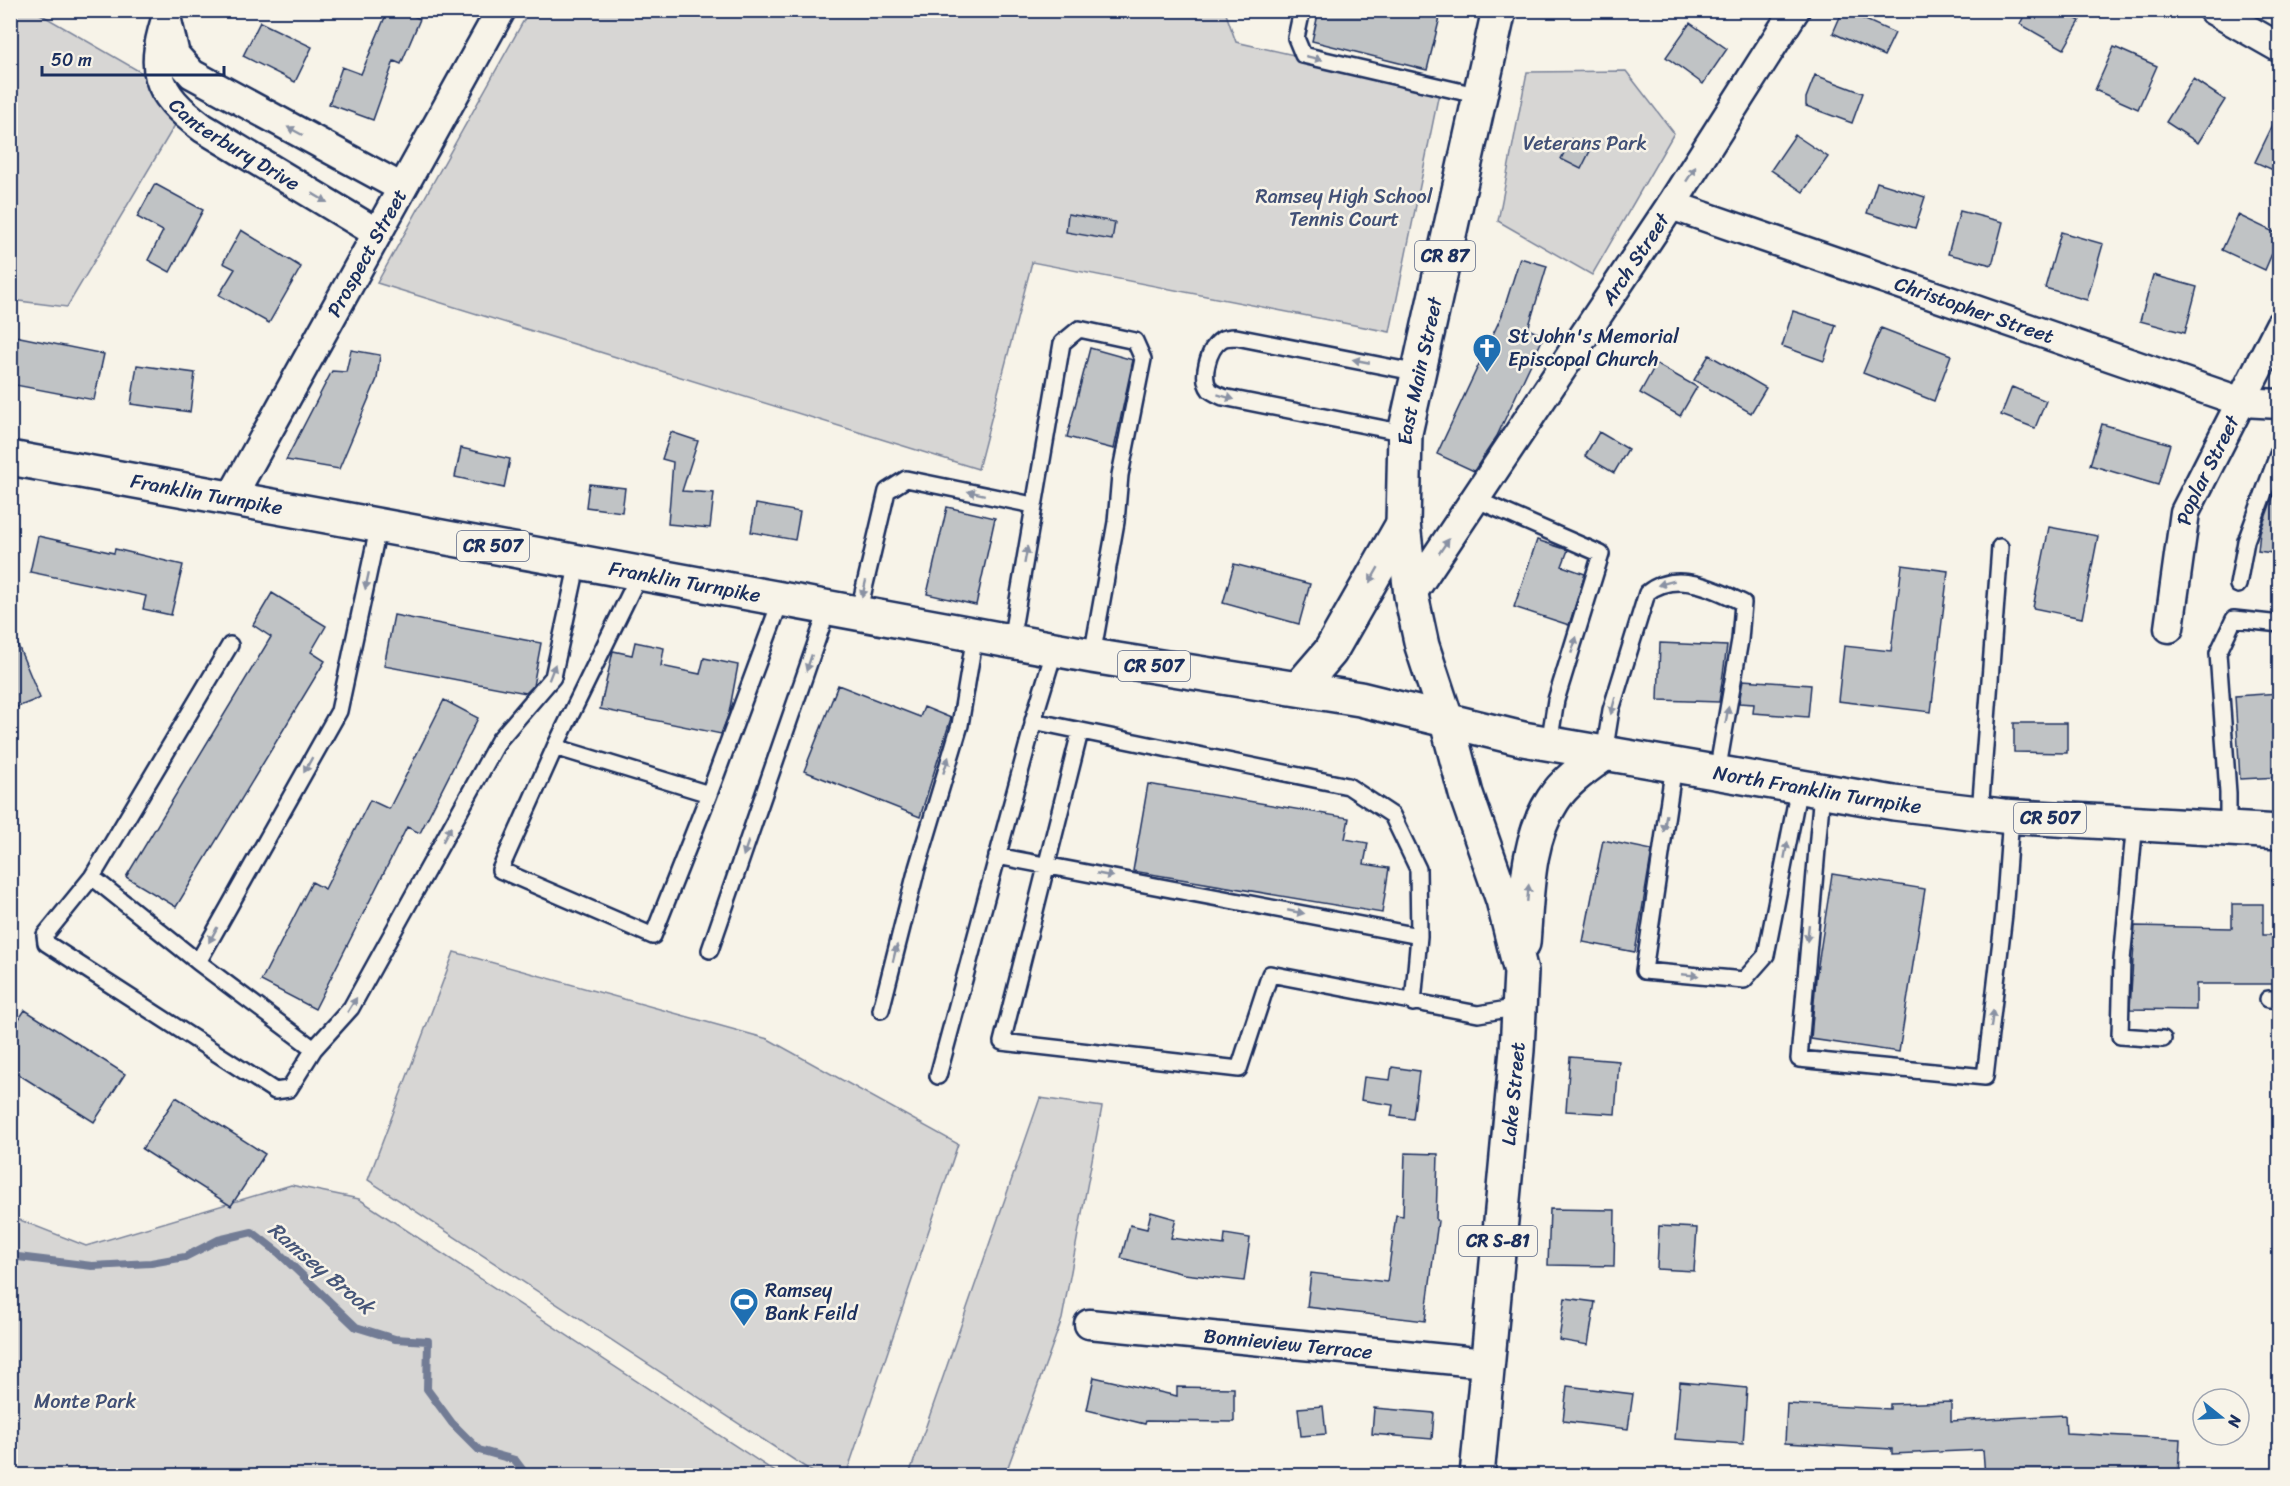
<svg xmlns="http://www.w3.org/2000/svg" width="2290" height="1486" font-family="Sriracha,sans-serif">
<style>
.green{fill:#d7d6d4;stroke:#798299;stroke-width:1.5}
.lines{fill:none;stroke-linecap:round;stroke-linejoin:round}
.stream{stroke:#727c95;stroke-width:8}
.building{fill:#c0c3c5;stroke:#1b2f5e;stroke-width:1.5}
.lane-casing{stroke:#1b2f5e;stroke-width:20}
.street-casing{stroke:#1b2f5e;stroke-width:33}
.primary-casing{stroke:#1b2f5e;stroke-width:38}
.lane{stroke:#f7f3e8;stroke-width:15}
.street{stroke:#f7f3e8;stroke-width:28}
.primary{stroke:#f7f3e8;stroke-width:33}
.oneway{fill:#8991a3}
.labels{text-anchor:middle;stroke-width:5;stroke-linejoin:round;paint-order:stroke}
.shield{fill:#f7f3e8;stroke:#5d6a87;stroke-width:1.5}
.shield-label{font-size:18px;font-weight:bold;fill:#1b2f5e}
.street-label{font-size:20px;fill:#1b2f5e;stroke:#f7f3e8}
.park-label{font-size:20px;fill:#415076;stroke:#f7f3e8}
.poi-label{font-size:20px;fill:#1b2f5e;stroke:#f7f3e8;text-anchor:start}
.water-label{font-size:21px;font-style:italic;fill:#465679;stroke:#f7f3e8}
</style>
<rect width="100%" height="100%" fill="#f7f3e8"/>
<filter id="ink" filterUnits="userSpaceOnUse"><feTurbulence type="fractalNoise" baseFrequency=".0167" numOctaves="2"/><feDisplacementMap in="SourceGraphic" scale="12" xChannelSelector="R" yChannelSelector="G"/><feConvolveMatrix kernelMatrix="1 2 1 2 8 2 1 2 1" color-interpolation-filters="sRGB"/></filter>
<g filter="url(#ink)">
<path class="green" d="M11,11H35L144,74L154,97L175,125L67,307L11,300Z
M529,11H1225L1236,42L1440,88L1390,332L1032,262L978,469L377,283Z
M1626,71L1674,133L1592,275L1498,221L1527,72Z
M454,952L768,1039L958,1144L846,1475H817L368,1180Z
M1040,1098L1102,1107L1062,1319L1005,1475H909Z
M291,1185L359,1199L780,1475H11L10,1216L86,1246Z"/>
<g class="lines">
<path class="stream" d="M10,1256L92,1266L151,1263L185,1257L218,1240L252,1232L279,1253L356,1327L395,1339L428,1341L427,1389L452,1423L479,1450L515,1460L527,1476"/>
</g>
<path class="building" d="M388,10H401L420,19L401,64L394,61L373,120L329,104L342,67L361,74Z
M1319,10H1430L1441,13L1427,70L1312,41Z
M1843,10L1895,33L1884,56L1833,33Z
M2027,10H2061L2080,21L2064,49L2020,24Z
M260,22L312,47L295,82L243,56Z
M1690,23L1727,49L1703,84L1666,57Z
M2114,47L2157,66L2138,109L2095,90Z
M1815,75L1863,93L1852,123L1806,106V98Z
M2193,79L2225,100L2198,143L2166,122Z
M2280,110V173L2255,162Z
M1795,135L1828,157L1803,192L1771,170Z
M1571,139L1591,149L1581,169L1561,159Z
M1877,182L1925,197L1915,228L1867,213Z
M155,184L203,210L170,272L148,260L163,231L137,217Z
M1960,211L2003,222L1992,265L1948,254Z
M1068,214L1115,222L1112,240L1066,232Z
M2238,215L2280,235L2265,270L2222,250Z
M241,230L301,267L269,323L219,295L235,269L223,263Z
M2061,232L2103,244L2087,300L2045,288Z
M1520,258L1547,266L1528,329L1544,336L1497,436L1474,471L1437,454L1502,315Z
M2153,275L2197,287L2185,333L2140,321Z
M1793,311L1836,325L1824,361L1782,346Z
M1881,328L1951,355L1934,401L1863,373Z
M10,335L104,354L94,400L10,384Z
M1090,348L1133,360L1114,449L1067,437Z
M351,350L380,355L377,379L339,469L286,460L332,371L346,372Z
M1709,355L1766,388L1751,413L1694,380Z
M1656,364L1697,387L1680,416L1640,393Z
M137,365L195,373L190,412L131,404Z
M2012,387L2046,401L2035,428L2001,415Z
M2102,424L2170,444L2158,485L2090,465Z
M671,432L698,441L682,491L714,493L710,528L668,524L673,462L662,459Z
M1599,432L1628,449L1614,473L1585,456Z
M461,448L510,459L504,488L455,477Z
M2280,478V554L2258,551L2260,532Z
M589,484L625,488L622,512L586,507Z
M756,504L800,512L795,540L751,532Z
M947,507L995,518L976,605L927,594Z
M2049,527L2098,536L2082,618L2033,608Z
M38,536L114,553L115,549L183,565L171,615L143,609L146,596L30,572Z
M1537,540L1568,550L1562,566L1585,574L1569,625L1514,607Z
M1234,564L1310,584L1299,624L1223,603Z
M1902,565L1948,571L1931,712L1838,701L1844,646L1891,651Z
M272,593L326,626L311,652L325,661L176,907L126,877L271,637L253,625Z
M394,615L541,643L533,686L526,693L384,666Z
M10,626L40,698L10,710Z
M635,642L664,648L661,666L700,674L704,658L738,665L729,713L721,734L600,709L613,651L632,655Z
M1660,643L1727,646L1719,702L1658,700Z
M1743,680L1811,685L1808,717L1753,713L1754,704L1739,703Z
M838,685L920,717L924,707L951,718L920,817L804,771Z
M2280,693V777L2240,779L2235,696Z
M444,700L478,718L420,833L407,827L315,1009L261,981L312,882L325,889L370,800L389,809Z
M2014,723H2067V753L2014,752Z
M1148,784L1349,818L1345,839L1368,843L1364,864L1389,868L1382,913L1133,871Z
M1603,840L1652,850L1635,952L1583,942Z
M1832,874L1925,889L1899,1052L1811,1039L1816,978Z
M2232,904H2263V935H2280V984H2196V1010L2130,1009L2135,926L2232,928Z
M25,1010L125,1074L94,1122L10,1069V1032Z
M1570,1057L1619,1061L1615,1114L1566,1111Z
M1392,1067L1419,1071L1413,1119L1391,1116L1393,1105L1361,1100L1364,1077L1390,1080Z
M176,1097L265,1154L231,1206L142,1149Z
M1405,1153L1438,1154L1436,1220L1438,1221L1425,1321L1307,1307L1311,1273L1387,1282L1396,1215L1403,1216Z
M1550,1209L1615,1210L1614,1266L1548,1265Z
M1151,1212L1176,1219L1171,1238L1224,1245L1225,1234L1250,1238L1244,1281L1184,1274L1121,1258L1130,1225L1147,1229Z
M1659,1226L1697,1228L1694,1271L1657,1269Z
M1565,1298L1595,1302L1588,1345L1559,1340Z
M1094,1377L1177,1396V1387L1234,1388V1422L1146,1421L1145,1424L1087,1410Z
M1680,1382L1747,1388L1743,1444L1675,1439Z
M1567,1386L1633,1394L1628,1429L1563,1421Z
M1951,1402V1421L2065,1415L2066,1433L2180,1439L2178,1476L2069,1471V1474L2046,1476H1985L1983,1450L1892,1454V1449L1785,1443L1787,1404L1890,1409V1404Z
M1323,1406L1326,1434L1301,1436L1298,1408Z
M1374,1408L1434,1413L1432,1439L1372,1434Z"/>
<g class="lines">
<g class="lane-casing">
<path id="lane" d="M1302,10L1296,38L1303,55L1480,96
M1405,433L1223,397C1219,395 1213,393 1210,390C1200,377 1209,348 1221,340C1225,337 1232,337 1236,337L1419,373
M1475,499L1601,554L1556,700L1549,744
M639,575L555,747L709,794L781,600
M2238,585L2246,541L2280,449
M858,614L887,491L906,479L1033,505
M1011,641L1062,343L1079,329L1135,341L1143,359L1120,475L1116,522L1092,656
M230,645L92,877L198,962L314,1049
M1055,649L1033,721L1348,786L1392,815L1418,869L1419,936L1413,1003
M1080,732L1002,1042L1239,1069L1270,974L1478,1014L1520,1007
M555,747L500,870L653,936L709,794
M1604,754L1611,710L1647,593C1675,570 1714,588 1743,603L1740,640L1717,773
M1674,765L1644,971L1744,980L1766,955L1799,787
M1822,791L1799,1059L1985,1077L2004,914L2011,816
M1980,813L2000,547
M2135,822L2122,960L2120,1036L2163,1039
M2228,829V793L2218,653L2234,619L2280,624
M997,856L1419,936
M92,877L45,935L46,943L275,1091L289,1089L314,1049L351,1008L499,740L553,677L578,562
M710,950L828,608
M198,962L339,711L379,524
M2268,999H2280
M881,1010L917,868L960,725L975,635
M938,1076L1034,721"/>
</g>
<g class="street-casing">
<g id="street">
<path id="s1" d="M169,10C149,69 153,91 203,128L377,233"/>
<path d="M2213,10L2280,48"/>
<path d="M167,21L175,55L192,74L402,188"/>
<path id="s2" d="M1671,205L2242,402L2280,404"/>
<path id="s3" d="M232,496L501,10"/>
<path id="s4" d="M1411,595L1671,205L1795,10"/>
<path id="s5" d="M2169,628L2185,512L2280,325"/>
<path id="s6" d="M1089,1324L1486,1363"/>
</g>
</g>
<g class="primary-casing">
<g id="primary">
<path id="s7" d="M10,458L1092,656L1360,699L1523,739L1894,803L2003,816L2280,832"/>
<path d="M1299,688L1330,652L1403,524"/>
<path d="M1523,943C1527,897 1526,840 1553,800C1565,781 1586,767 1604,754"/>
<path id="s8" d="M1477,1476L1517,1050L1521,972L1503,900L1466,794L1447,722L1422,646L1411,595L1403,524L1405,433L1499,10"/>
</g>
</g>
<use href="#lane" class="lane"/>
<use href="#street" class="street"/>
<use href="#primary" class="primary"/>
</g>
<defs><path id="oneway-solid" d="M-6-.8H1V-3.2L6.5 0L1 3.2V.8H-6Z" transform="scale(1.5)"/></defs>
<g class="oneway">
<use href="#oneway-solid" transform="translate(1314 58) rotate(13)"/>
<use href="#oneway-solid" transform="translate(295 131) rotate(-152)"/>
<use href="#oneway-solid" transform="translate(1691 174) rotate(-57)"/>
<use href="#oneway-solid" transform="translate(320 198) rotate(31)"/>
<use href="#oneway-solid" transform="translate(1361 361) rotate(-169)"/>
<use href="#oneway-solid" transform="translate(1226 397) rotate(17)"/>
<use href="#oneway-solid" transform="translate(976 493) rotate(-168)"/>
<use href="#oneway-solid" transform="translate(1444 546) rotate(-56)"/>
<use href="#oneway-solid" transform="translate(1026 555) rotate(-80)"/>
<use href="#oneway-solid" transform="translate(1374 575) rotate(120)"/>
<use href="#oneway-solid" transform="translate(367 581) rotate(102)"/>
<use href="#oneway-solid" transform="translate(1666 583) rotate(165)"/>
<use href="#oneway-solid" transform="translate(864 589) rotate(103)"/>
<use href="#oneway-solid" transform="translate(1574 645) rotate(-72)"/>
<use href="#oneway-solid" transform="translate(809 663) rotate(109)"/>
<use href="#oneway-solid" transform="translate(552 672) rotate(-69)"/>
<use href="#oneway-solid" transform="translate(1613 706) rotate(105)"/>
<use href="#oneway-solid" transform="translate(1727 715) rotate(-80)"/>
<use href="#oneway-solid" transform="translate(308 765) rotate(119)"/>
<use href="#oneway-solid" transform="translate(946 765) rotate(-72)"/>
<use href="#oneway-solid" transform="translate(1665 823) rotate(99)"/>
<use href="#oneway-solid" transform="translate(447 834) rotate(-61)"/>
<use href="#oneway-solid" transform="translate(746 848) rotate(109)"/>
<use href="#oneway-solid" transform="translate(1786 850) rotate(-79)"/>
<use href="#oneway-solid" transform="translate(1105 875) rotate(11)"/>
<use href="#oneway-solid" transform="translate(1528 893) rotate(-85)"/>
<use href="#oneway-solid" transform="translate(1296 912) rotate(11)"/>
<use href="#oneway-solid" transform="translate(1808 933) rotate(96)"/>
<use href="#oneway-solid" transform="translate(213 935) rotate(119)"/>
<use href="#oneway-solid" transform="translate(895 953) rotate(-76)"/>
<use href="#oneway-solid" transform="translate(1690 975) rotate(5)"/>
<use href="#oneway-solid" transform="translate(352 1005) rotate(-58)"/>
<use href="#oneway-solid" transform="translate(1992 1019) rotate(-83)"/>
</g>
</g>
<defs>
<g id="church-pin" transform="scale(1.5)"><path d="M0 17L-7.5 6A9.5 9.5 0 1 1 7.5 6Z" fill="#1f6fb2" stroke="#f7f3e8"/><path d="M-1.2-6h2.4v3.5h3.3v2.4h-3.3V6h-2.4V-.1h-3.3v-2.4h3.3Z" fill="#fff"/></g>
<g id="stadium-pin" transform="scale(1.5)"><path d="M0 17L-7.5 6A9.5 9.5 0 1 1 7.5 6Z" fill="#1f6fb2" stroke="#f7f3e8"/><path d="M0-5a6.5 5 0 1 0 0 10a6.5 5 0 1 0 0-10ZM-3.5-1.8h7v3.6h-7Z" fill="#fff"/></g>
</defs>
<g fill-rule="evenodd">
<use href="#church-pin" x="1487" y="348"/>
<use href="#stadium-pin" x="744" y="1302"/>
</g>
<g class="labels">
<g class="shield">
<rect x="1415" y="241" width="60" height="30" rx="4.5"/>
<rect x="457" y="531" width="72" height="30" rx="4.5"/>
<rect x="1118" y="651" width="72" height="30" rx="4.5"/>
<rect x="2014" y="803" width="72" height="30" rx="4.5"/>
<rect x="1459" y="1226" width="78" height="30" rx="4.5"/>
</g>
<g class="shield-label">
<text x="1445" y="262">CR 87</text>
<text x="493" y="552">CR 507</text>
<text x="1154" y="672">CR 507</text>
<text x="2050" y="824">CR 507</text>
<text x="1498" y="1247">CR S-81</text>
</g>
<g class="street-label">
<text dy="7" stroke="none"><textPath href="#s1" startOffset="172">Canterbury Drive</textPath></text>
<text dy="7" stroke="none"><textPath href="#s3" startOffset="278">Prospect Street</textPath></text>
<text dy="7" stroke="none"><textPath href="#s4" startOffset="404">Arch Street</textPath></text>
<text dy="7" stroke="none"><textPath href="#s2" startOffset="321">Christopher Street</textPath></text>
<text dy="7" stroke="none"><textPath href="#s8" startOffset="1125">East Main Street</textPath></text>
<text dy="7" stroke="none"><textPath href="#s5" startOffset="164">Poplar Street</textPath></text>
<text dy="7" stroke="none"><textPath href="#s7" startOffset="200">Franklin Turnpike</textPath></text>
<text dy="7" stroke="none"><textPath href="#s7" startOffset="686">Franklin Turnpike</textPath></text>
<text dy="7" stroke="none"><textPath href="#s7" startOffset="1838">North Franklin Turnpike</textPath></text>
<text dy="7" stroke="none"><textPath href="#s8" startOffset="384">Lake Street</textPath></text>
<text dy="7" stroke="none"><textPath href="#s6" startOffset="200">Bonnieview Terrace</textPath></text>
</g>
<g class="park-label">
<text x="1585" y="150">Veterans Park</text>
<text x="1344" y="203">Ramsey High School<tspan x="1344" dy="23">Tennis Court</tspan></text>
<text x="85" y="1408">Monte Park</text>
</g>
<g class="poi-label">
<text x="1508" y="343">St John's Memorial<tspan x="1508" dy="23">Episcopal Church</tspan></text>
<text x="765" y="1297">Ramsey<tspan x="765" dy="23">Bank Feild</tspan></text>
</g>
<g class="water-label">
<text transform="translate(321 1268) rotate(40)" y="7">Ramsey Brook</text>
</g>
</g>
<rect width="2290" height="1486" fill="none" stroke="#f7f3e8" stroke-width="36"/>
<rect x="18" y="18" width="2254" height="1450" fill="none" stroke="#1b2f5e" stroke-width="2" filter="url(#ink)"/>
<g transform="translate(2221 1417) rotate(108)"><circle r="28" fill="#f7f3e8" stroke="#9fa5b1" stroke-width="1.5"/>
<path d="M0-4.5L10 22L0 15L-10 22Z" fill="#1f6fb2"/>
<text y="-9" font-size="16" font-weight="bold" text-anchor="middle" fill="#1b2f5e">N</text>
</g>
<path d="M42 66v9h182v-9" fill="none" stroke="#1b2f5e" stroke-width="3"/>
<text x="51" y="66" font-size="18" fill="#1b2f5e" stroke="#f7f3e8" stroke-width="4.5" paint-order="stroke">50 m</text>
</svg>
